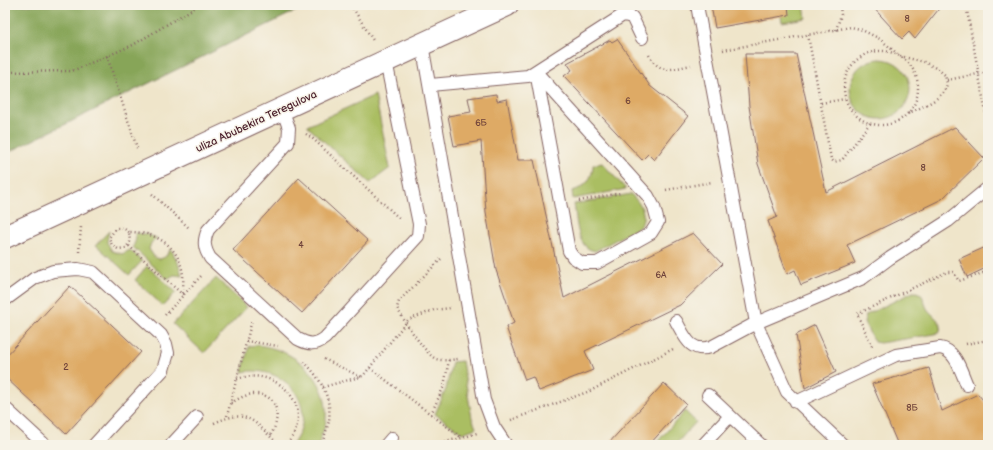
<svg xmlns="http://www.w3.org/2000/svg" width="993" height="450" font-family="'Balsamiq Sans',sans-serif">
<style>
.green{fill:#aabe62;stroke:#7a6e46}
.forest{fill:#87a558;stroke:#686242}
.building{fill:#deaa65}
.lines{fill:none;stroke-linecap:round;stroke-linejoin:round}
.lane-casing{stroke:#846463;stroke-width:14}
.street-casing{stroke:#846463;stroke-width:24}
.path{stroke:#846463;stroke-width:2.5;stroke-dasharray:1 3;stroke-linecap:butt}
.lane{stroke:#fff;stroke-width:12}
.street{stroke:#fff;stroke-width:22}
.labels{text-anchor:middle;stroke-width:3;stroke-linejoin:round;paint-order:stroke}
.number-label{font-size:9px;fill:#6f423a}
.street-label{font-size:11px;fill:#4a1f2b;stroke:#f7f3e8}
</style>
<rect width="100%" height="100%" fill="#f7f3e8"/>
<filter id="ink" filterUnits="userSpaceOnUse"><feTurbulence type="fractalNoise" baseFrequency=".025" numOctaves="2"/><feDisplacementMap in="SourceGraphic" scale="8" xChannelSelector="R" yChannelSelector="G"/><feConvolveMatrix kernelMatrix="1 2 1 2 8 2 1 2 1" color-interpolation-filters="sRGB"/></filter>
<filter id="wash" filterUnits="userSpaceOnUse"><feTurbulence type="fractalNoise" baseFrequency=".012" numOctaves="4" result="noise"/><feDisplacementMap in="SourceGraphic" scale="16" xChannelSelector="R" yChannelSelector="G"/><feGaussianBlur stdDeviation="0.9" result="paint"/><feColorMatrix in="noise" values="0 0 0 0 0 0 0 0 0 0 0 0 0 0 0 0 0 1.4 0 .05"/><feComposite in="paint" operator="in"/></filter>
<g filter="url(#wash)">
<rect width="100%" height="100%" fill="#efe5ca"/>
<path class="green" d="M779,5H804L806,18L782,22Z
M850 89a30 30 0 1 1 60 0a30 30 0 1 1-60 0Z
M375,95L390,168L370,183L307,126Z
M602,163L626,189L573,199L572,191C585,188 593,178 593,165Z
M631,194C640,204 647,211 641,226L595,251C576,248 577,220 574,204Z
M109,231L107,242L112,251L122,254L130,250L142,261L129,275L96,245Z
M135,233L146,234L157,238L151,243L149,249L155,258L160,259L165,257L171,249L179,265L182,276L174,275L167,279L133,247L136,239Z
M147,266L176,292L163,306L135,280Z
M216,278L247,307L204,353L173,324Z
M913,292C925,291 923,303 928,310C932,315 938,319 941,325L940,331L935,334L880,343L874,342L864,322L866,315Z
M257,345C294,349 329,377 326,418C326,427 320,436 319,445H292C321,408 287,364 242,372L249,346Z
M462,361L472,418L476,428L462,433L435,414L446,389L452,362Z
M685,411L696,422L675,445H663L658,441Z"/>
<path class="forest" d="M5,5H308L5,154Z"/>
<g id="blocks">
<path class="building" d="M711,5H788L789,15L715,28Z
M871,5H942L915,39L909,32L902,39Z
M617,39L650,86L688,116L654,160L648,154L642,160L564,76L572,70L567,63L610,40L612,42Z
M745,54H796L826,192L955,127L984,158L942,199L847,245L855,263L801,285L795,270L787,274L768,221L777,217L758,164L749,106Z
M496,94L497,101L507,99L518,160H534L564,298L693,233L722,264L680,305L585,351L593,370L539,391L533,377L525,380L506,327L514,323L496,270L486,212L481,141L454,146L448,116L471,112L468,98Z
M299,178L368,241L302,313L233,250Z
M988,246V267L967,277L959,259Z
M70,286L141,352L66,434L5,377V357Z
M815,325L836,372L805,388L796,335Z
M929,368L942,411L978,394L988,406V445H898L872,384Z
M664,383L686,404L649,445H607Z"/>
</g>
</g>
<g filter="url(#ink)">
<use href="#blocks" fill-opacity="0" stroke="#846463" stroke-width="1"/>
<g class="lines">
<g class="lane-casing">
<path id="lane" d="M697,5L756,323L787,392L843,445
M422,44L484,400L494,427L506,445
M536,72L648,196L654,207L658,222L651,233L597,263H582L573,257L569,251Z
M430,85L528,76L623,15L632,17L642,38
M282,109L289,128L288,143L208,230C203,241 204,248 210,258L298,339C309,345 316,345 325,338L418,236L419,224L386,61
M5,300L35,278L53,271L78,269L93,272L161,335L166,344L168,353L163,370L94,445
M676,321C685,337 690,353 711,347L756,323L863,278L890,258L948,221L988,188
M708,395L761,445
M796,402L896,355L940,348C956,350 961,372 967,385
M5,408L45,445
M171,445L197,417
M386,445L392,438
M703,445L730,416"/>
</g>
<g class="street-casing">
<path id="street" d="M5,237L507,5"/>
</g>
<path class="path" d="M351,5L374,42
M966,5L988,125
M836,30L841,15L840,5
M808,35L831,159L834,162L842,160L870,123
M723,50L851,27L860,29L880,39L900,56L924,62L938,69L945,75L947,84C943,100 921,107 907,114
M844 88a37 37 0 1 1 74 0a37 37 0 1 1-74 0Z
M649,55C660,75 672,69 691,65
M107,56L138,151
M5,72L72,71L133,45L199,5
M947,80L988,72
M821,103L845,99
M306,134L312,138L399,218
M666,190L712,182
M152,194L189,228
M579,201L621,193
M129,232L123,228H116L109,238L112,245L118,249L126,248L130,242L129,232C167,232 189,258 182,295
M129,246L183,295
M79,252L81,227
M441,259L399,301L397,308C402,318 427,356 436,359C443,361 451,360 458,359
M165,315L202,275
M246,341L278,346
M966,344L988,340
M872,346L857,314L947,272H953L959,281L983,273L986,275L988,279
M324,359L361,377
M304,362C320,377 332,398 329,421C327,429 324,437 322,445
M370,368L462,438
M237,379C280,365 318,410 286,445
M323,387L363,376L408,320L434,310L450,308
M231,403C238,399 246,394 255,394C280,394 281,420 270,436
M431,414L444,386L449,360
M227,416L252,320
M511,420L590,391L673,349
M214,423C249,407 255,423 279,445
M429,445L462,438L477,433"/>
<use href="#lane" class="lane"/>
<use href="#street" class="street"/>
</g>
</g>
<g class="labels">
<g class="number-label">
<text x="907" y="22">8</text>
<text x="628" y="104">6</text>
<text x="481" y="126">6Б</text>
<text x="923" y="171">8</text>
<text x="301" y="248">4</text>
<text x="661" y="278">6А</text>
<text x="66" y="370">2</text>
<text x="912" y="411">8Б</text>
</g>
<g class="street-label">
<text transform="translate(256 121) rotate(-25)" y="4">uliza Abubekira Teregulova</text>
</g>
</g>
<rect width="993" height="450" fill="none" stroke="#f7f3e8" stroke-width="20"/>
</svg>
